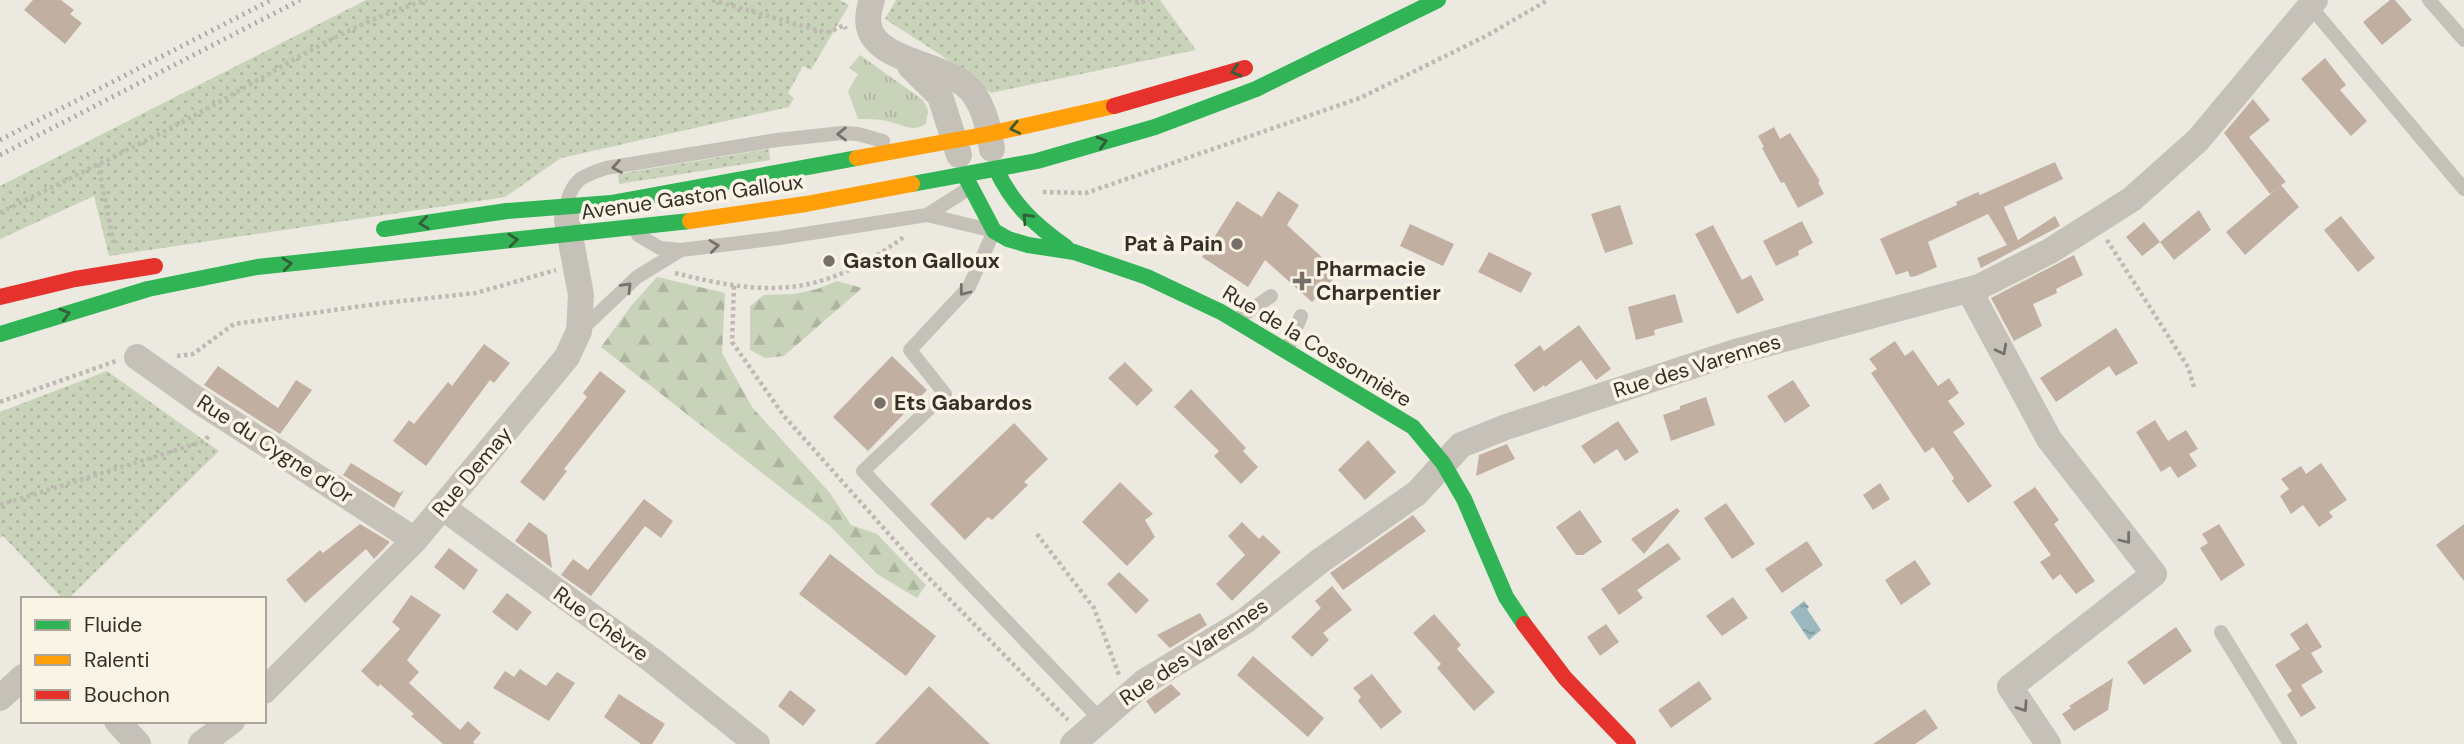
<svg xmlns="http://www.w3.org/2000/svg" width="2464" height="744" font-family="'DM Sans',sans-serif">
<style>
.grass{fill:url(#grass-tufts)}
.forest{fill:url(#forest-firs)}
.park{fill:url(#park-dots)}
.water{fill:url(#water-ripples)}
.building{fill:#c1b0a1}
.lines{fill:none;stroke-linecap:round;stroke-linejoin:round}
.path{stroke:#beb9b1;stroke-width:4.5;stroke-dasharray:3.5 3.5;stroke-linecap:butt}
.lane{stroke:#c5c1b9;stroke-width:14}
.street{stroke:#c5c1b9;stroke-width:26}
.fast{stroke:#30b455;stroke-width:16}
.slow{stroke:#ff9f0a;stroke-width:16}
.jam{stroke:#e5322d;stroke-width:16}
.rail{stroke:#ada9a3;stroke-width:5;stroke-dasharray:2 5;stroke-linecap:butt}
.oneway{stroke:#345e37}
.oneway2{stroke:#767169}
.poi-dot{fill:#767068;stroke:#faf4e6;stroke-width:2.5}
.labels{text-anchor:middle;stroke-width:7;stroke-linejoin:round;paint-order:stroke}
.street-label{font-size:21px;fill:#362f27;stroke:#faf4e6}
.poi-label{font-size:21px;font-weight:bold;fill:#362f27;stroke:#faf4e6;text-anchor:start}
</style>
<defs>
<pattern id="grass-tufts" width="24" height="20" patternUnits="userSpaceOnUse" patternTransform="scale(1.75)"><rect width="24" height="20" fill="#c9d3ba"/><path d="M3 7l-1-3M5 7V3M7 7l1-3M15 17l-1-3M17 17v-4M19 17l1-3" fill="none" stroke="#adb5a0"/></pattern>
<pattern id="forest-firs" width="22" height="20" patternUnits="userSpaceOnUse" patternTransform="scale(1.75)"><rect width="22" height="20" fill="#c9d3ba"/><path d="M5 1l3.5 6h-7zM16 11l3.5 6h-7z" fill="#adb5a0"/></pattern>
<pattern id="park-dots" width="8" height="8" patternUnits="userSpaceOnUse" patternTransform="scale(1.75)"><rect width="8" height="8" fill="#c9d3ba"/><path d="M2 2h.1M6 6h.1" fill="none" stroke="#adb5a0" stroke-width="1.8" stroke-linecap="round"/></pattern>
<pattern id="water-ripples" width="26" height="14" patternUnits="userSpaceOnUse" patternTransform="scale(1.75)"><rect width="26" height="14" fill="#9bb8be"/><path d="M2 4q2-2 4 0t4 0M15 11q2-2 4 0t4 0" fill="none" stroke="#7f969a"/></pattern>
</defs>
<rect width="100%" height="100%" fill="#ece9e0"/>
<path class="grass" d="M860,55L923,100L928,110L926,124C912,133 901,124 887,121C877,119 868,119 858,119L848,91L858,74L849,68Z"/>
<path class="forest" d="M657,277L725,293L722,353L752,407L830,493L851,525L877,534L926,585L917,598L877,574L830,526L601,347L631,306Z
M837,281L862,288L784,356L765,358L750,350V306L764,295L794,294L817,289Z"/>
<path class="park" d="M366,0H840L849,5L811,70L803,66L788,93L794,98L789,107L561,158L505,197L109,256L94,196L0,239V186Z
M896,0H1160L1196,50L991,93L941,55L885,19Z
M769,149L770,160L619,184L618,174Z
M107,371L219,451L68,599H63L3,536L0,538V412Z"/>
<path class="water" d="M1804,601L1809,607L1807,609L1821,630L1809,640L1790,612Z"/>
<path class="building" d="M33,0H61L74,10L70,14L82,23L65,44L24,10Z
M2390,0H2395L2412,20L2382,45L2363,22Z
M2325,58L2346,85L2340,90L2367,121L2351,136L2301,79Z
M2253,99L2270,120L2249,137L2286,182L2281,185L2299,207L2245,255L2226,232L2280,186L2270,194L2224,133Z
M1774,127L1780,139L1790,133L1820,181L1818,182L1824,194L1798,208L1784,182L1781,183L1762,148L1764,147L1758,136Z
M2055,162L2063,179L2004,207L2018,240L2055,216L2060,226L1981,268L1977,258L2007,245L1988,214L1928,242L1937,267L1916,276L1910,277L1908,271L1896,275L1880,239L1957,205L1956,202L1978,192L1980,195Z
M1278,191L1299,205L1287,225L1339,273L1312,302L1265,260L1248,287L1202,257L1237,201L1262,217Z
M1620,205L1633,244L1605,253L1591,214Z
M2199,210L2211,230L2174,260L2160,242Z
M2341,216L2375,258L2358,272L2324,230Z
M1802,221L1813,243L1798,251L1799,255L1776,266L1763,241Z
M2144,222L2160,242L2142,256L2126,237Z
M1410,224L1454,244L1443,266L1400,246Z
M1713,225L1742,280L1751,275L1764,300L1737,314L1695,234Z
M1489,252L1532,273L1521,293L1478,272Z
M2074,255L2083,275L2056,289L2057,293L2033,304L2042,326L2014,341L1991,298Z
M1675,294L1683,322L1654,330L1655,335L1636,340L1628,307Z
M1579,325L1611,369L1596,380L1581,360L1545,387L1544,385L1534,392L1514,365L1540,345L1544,351Z
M2116,328L2138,363L2116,376L2109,366L2056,402L2040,378Z
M1895,341L1905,356L1913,350L1938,386L1949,378L1959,393L1948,401L1965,424L1953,432L1992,486L1968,503L1952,481L1954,478L1933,447L1925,453L1871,373L1877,369L1869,359Z
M484,344L510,363L494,383L490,380L426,466L393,441L409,420L414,424L448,382L452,386Z
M892,356L927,390L868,451L833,417Z
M1125,362L1153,390L1137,406L1108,378Z
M218,366L278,408L296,380L312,390L280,434L204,385Z
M600,371L626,391L564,469L567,471L544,501L520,482L587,397L583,393Z
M1793,380L1810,406L1785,423L1767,396Z
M1191,389L1246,448L1243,451L1258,467L1241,484L1214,456L1219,451L1174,407Z
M1706,397L1715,425L1671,441L1663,415L1680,409V406Z
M2155,420L2168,441L2186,430L2198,449L2189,454L2197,466L2178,478L2170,466L2161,472L2136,432Z
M1618,421L1639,452L1625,461L1617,449L1594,464L1581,446Z
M1014,423L1048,459L1024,482L1028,485L992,520L988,517L965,540L930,504Z
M1368,440L1396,472L1365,500L1338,470Z
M1507,444L1515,459L1476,476L1479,455Z
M351,463L400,493L404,490L394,508L343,475Z
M2321,463L2347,500L2329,512L2333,517L2319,527L2303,505L2291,514L2280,496L2289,489L2281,479L2301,466L2306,474Z
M1120,482L1153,514L1145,520L1155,537L1127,566L1082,522Z
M1880,483L1890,499L1873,510L1863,495Z
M2035,487L2059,520L2054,524L2095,581L2076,594L2060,574L2053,580L2040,562L2051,555L2013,502Z
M644,499L673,521L661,538L645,526L591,596L561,575L573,559L588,570Z
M1726,503L1755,544L1732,559L1704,518Z
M1677,508L1680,511L1644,554L1631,539Z
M1580,510L1602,542L1583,555H1576L1556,527Z
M1413,515L1426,531L1343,590L1330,573Z
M529,522L547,535L552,568L515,541Z
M1242,522L1259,539L1263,535L1281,552L1232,601L1216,584L1245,555L1228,536Z
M360,524L390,542L374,559L366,549L305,603L286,580L320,550L323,553Z
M2219,524L2245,565L2221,581L2200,548L2208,543L2202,534Z
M2464,524V581L2436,545Z
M1807,541L1823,565L1782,593L1765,569Z
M1668,543L1681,559L1637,590L1643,598L1619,615L1601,589Z
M449,548L478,570L464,590L434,567Z
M830,554L936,636L906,676L799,594Z
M1915,560L1931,584L1901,605L1885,580Z
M1119,572L1149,600L1136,614L1107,584Z
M1332,586L1352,610L1323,633L1329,640L1312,657L1291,637L1321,608L1315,601Z
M507,593L532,612L517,631L492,612Z
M411,595L441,615L407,660L419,672L409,683L460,730L468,721L481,733L473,742L475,744H443L411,716L414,714L380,684L378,687L361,671L400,629L392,622Z
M1733,597L1748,618L1722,636L1706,616Z
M1200,613L1207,625L1170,648L1157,635Z
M1434,614L1461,645L1457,649L1495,692L1474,711L1437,668L1441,664L1413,633Z
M2307,623L2322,647L2311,653L2323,672L2301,685L2316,708L2301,717L2287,695L2293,690L2292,691L2275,665L2300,649L2290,634Z
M1606,624L1619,642L1600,656L1587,637Z
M2176,627L2192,651L2144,685L2127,662Z
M1253,656L1324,718L1308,737L1237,675Z
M520,669L546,686L557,672L575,683L549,721L493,688L505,671L514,677Z
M1372,674L1402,712L1381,729L1358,701L1361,697L1353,688Z
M2113,678L2108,710L2074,731L2062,714L2071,708L2069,706Z
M1699,681L1712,699L1671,728L1658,710Z
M1171,684L1181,694L1155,714L1146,701Z
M929,686L990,744H875Z
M790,690L816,710L803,726L778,706Z
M619,694L665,724L652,744H641L604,717Z
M1925,709L1938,728L1915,744H1873Z"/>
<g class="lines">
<path class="path" d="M712,0L824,32H830L844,25L846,29
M1128,0L1139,3L1149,0
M98,164L114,245
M1043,192L1086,193L1360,98L1486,36L1548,0
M0,213C65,180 132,149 197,114C272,74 345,24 427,0
M2107,240L2188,367L2195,390
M675,273C770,297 821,297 904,237
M734,286L732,342L784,416L919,568L1068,720
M177,356L193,354L234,324L384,303L476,293L556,270
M0,402L116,361
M0,505L205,441L210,434
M1037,534L1094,608L1119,675"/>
<path class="lane" d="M2429,0L2464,40
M2310,6L2464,189
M567,202C574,178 583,176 606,168L777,140L842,133L858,134L883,141
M927,215L994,231L969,287L910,350L945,394L863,471L1100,719
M638,235L660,248L681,250L779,238L927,215L968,189
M1239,318L1271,296
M581,330L637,277L681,250
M1287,350L1301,316
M2221,632L2290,744"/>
<path class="street" d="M872,0C848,66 945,56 973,93C985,109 989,131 992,149
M910,66L940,96L959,155
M1969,290L2049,439L2154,574L2010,687L2048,744
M137,357L199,401L415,540
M442,507L653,661L757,744
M264,691L415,540L567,357L579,331L581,295L567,220
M0,698L23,677
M117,721L138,744
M201,744L232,721
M1073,744L1144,682L1245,621L1320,561L1417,493L1461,445L1506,427L1735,352L1979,287L2050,251L2132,199L2198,140L2315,0"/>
<path class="fast" d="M996,169C1012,204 1035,225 1066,247
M965,176L994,231L1008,239L1028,245L1074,252L1147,277L1221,312L1413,427L1443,463L1464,499L1506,597L1524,624
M912,184L1037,161L1155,127L1256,89L1438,0
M384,229L507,211L611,203L857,158
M0,334L148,289L257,267L690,221"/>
<path class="slow" d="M857,158L989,134L1114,106
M690,221L806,204L912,184"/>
<path class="jam" d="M1114,106L1245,68
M0,297L75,279L155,266
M1524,624L1565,678L1628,744"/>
<path class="rail" d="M0,140L271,0
M0,155L300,0"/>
</g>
<defs><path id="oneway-chevron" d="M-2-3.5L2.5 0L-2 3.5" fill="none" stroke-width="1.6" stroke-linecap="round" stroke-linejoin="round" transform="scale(1.75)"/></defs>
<g class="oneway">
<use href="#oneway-chevron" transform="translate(1236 71) rotate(164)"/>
<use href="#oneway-chevron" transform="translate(1015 128) rotate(168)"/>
<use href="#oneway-chevron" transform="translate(1102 142) rotate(-16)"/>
<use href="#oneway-chevron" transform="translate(1027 218) rotate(-134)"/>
<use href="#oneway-chevron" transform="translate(424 223) rotate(172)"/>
<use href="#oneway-chevron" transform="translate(513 240) rotate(-6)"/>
<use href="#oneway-chevron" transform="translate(287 264) rotate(-6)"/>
<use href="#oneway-chevron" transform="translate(65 314) rotate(-17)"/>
</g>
<g class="oneway2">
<use href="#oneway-chevron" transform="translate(842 134) rotate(179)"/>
<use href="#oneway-chevron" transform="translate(617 167) rotate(170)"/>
<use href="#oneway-chevron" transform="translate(714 246) rotate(-7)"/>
<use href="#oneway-chevron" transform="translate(627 287) rotate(-46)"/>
<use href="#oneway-chevron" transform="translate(964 291) rotate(128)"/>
<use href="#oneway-chevron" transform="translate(2002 350) rotate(62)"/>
<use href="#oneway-chevron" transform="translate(2126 539) rotate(52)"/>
<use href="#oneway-chevron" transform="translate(2023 707) rotate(56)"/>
</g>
<g class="poi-dot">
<circle cx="1237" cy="244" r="7"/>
<circle cx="829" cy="261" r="7"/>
<path d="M1298.5 270.5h7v7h7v7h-7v7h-7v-7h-7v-7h7z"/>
<circle cx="880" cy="403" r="7"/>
</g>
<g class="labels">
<g class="street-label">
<text transform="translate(692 197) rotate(-8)" y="7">Avenue Gaston Galloux</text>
<text transform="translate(1317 346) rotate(31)" y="7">Rue de la Cossonnière</text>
<text transform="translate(1697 366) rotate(-17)" y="7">Rue des Varennes</text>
<text transform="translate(275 449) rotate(33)" y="7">Rue du Cygne d'Or</text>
<text transform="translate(472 472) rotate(-50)" y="7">Rue Demay</text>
<text transform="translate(601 624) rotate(36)" y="7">Rue Chèvre</text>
<text transform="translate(1194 652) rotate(-34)" y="7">Rue des Varennes</text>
</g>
<g class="poi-label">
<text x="1223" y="251" text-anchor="end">Pat à Pain</text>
<text x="843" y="268">Gaston Galloux</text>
<text x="1316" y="276">Pharmacie<tspan x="1316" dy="24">Charpentier</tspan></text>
<text x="894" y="410">Ets Gabardos</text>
</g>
</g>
<rect x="21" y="597" width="245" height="126" fill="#faf4e6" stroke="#aca59a" stroke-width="2"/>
<rect x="35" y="620" width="35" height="10" fill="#30b455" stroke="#aca59a" stroke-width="2"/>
<text x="84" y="632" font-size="21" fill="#362f27">Fluide</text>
<rect x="35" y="655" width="35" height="10" fill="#ff9f0a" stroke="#aca59a" stroke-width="2"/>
<text x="84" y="667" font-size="21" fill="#362f27">Ralenti</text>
<rect x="35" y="690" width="35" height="10" fill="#e5322d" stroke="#aca59a" stroke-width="2"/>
<text x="84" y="702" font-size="21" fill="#362f27">Bouchon</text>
</svg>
